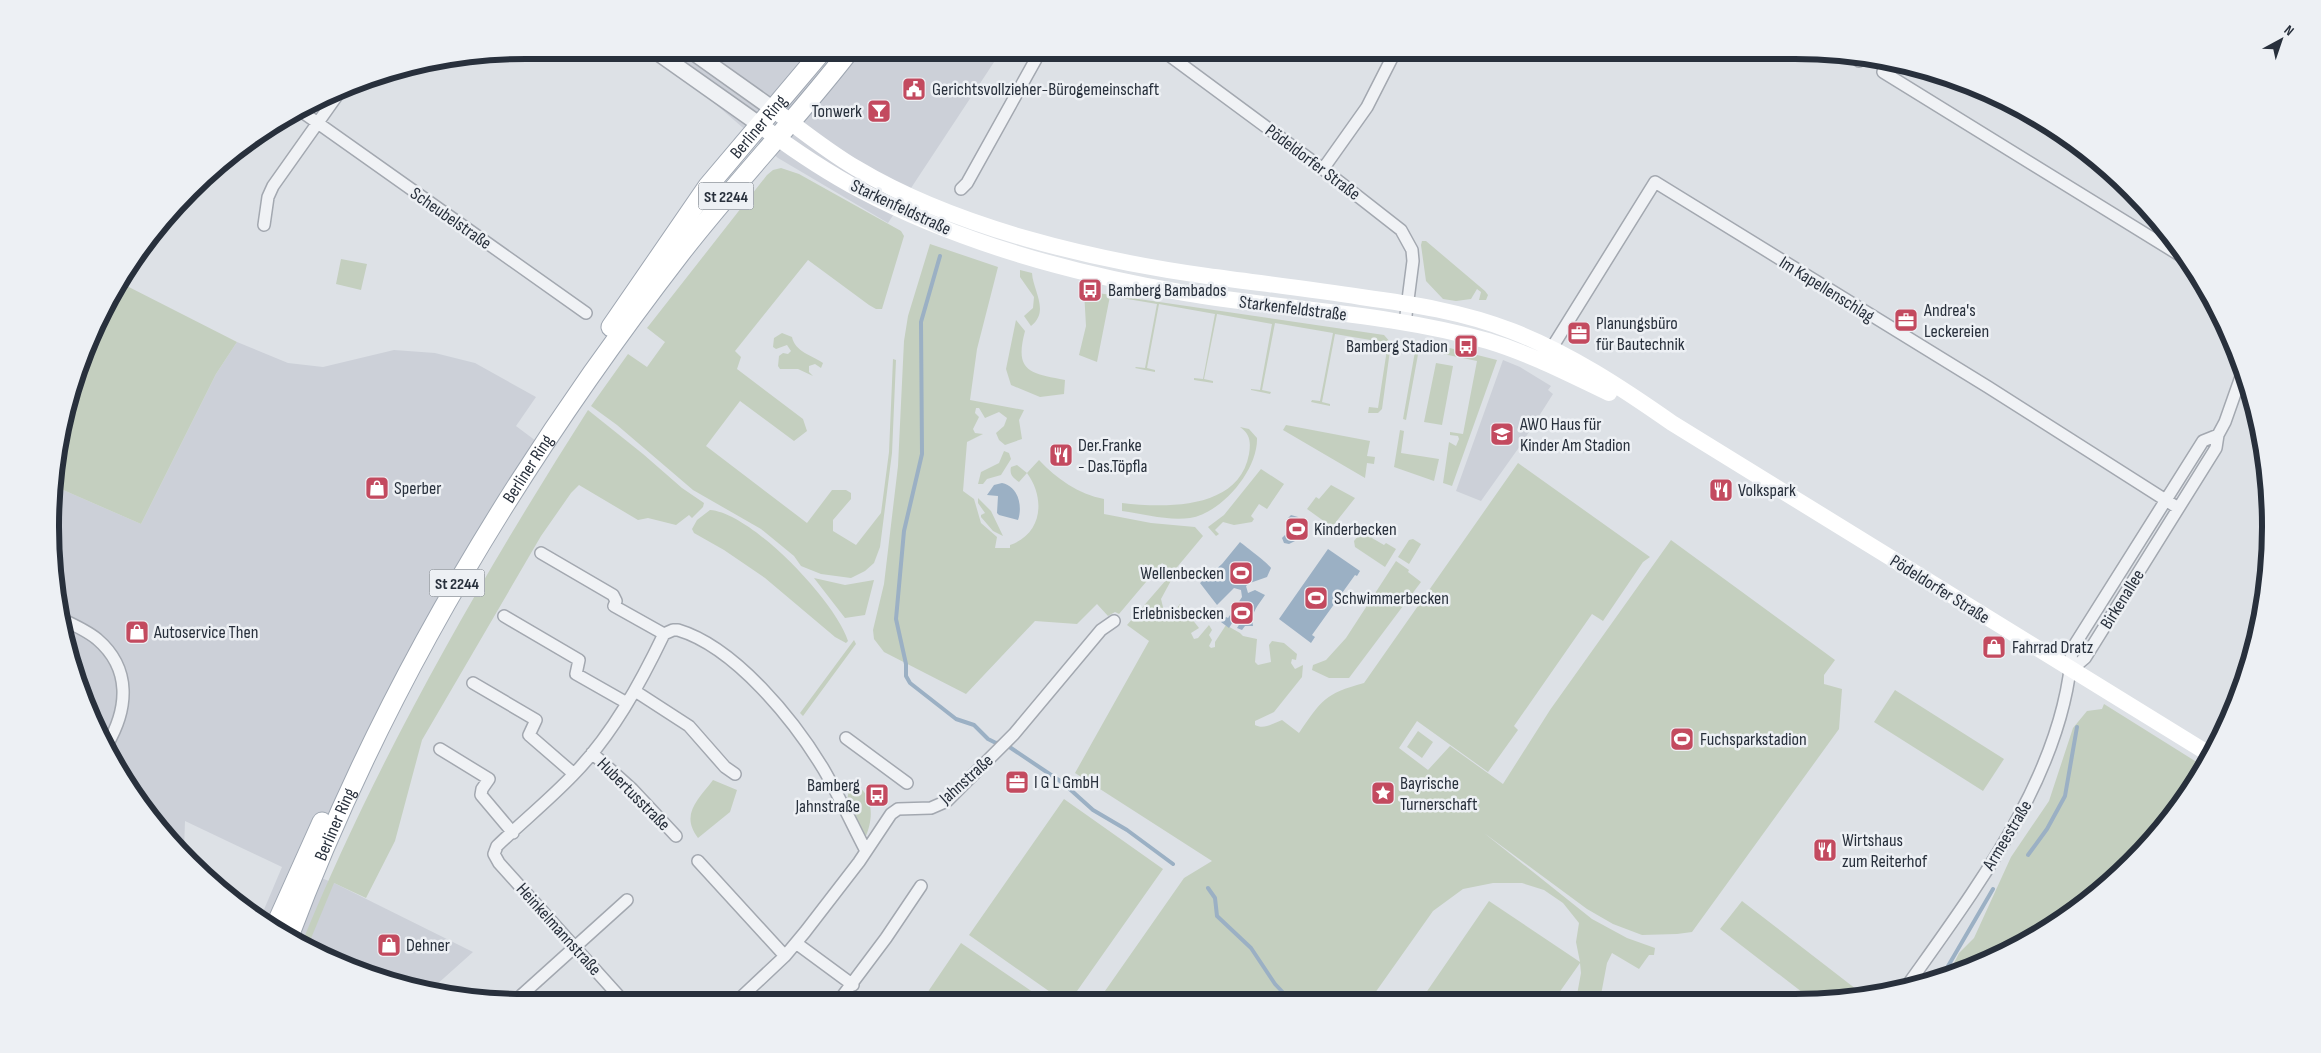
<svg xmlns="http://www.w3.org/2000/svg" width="2321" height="1053" font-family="'Sofia Sans Condensed',sans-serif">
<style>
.built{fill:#ccd0d8}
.green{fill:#c4cfbf}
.water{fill:#9bb0c4}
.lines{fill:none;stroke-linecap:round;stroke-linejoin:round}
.stream{stroke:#9bb0c4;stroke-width:4}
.minor-casing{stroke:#a3a8b0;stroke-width:14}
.tertiary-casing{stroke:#a3a8b0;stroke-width:18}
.primary-casing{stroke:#9ea6b1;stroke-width:21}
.minor{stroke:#f0f2f5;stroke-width:11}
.tertiary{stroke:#f0f2f5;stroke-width:15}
.secondary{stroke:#fff;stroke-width:16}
.primary{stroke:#fff;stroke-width:19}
.labels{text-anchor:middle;stroke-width:5;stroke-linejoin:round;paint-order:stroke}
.shield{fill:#edf0f4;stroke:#636a73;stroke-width:1}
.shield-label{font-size:16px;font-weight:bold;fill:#28303c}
.poi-label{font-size:18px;fill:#28303c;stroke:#edf0f4;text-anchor:start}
.street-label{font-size:18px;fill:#28303c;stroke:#edf0f4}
.rim{fill:none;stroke:#28303c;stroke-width:6}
</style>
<rect width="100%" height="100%" fill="#dde1e6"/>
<path class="built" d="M653,50H1002L888,223L778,158Z
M237,342L288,363L323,367L394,350L435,353L475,363L536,397L516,426L544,447L306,872L334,883L473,952L435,986L436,988L373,978L288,939L260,919L282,867L185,821L184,850L114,765L59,619L50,526L54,486L141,524L216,374Z
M1503,360L1520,367L1551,386L1548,390L1553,394L1520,446L1481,501L1456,491Z"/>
<path class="green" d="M781,168L799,174L901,231L904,236L882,309H876L869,305L808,260L735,351L741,357L737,369L803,419L807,431L794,441L740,401L706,446L807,523L832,490H846L851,493V499L833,520V531L856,545L881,513L889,452L893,359L896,360L892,453L880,547L874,563L865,571L851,578L821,574L801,566L794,556L761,529L693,490L617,425L591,406L628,354L647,367L665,342L647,328L767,175L773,170Z
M1422,241H1426L1485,291L1488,295L1486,300H1479L1481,292L1477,289L1471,299L1456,301L1443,299L1426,281L1421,245Z
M930,244L998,267L977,349L970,400L1024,410L1019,420L1022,439L1005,445L999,440L996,433L1004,426L1007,418L999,412L985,418L979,408H976L975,413L979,417L973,429L975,433L983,434L967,442L963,491L974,499L981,523L997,537L995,548H1010V545C1042,534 1046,499 1027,473L1019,482C1014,478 1009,475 1011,467L1017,465L1027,473L1039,460C1057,479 1078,494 1104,499V514L1151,523L1195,527L1203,536L1173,572L1174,575L1161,599L1164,611L1173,613L1180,604L1199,628L1191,633L1194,639L1198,638L1209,625L1212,630L1209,635L1212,640L1209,646L1211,648L1215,647V642L1226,625L1240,633L1243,636L1257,639L1255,662L1258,665L1271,662L1269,645L1272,641L1284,643L1297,654L1296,660L1292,659L1291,663L1295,669L1303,665L1302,677L1274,712L1255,721V725C1264,730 1274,723 1282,720L1299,733C1322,700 1324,694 1364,683L1518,463L1650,557L1643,562L1603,621L1592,614L1514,726L1518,730L1488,772L1417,721L1399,748L1428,770L1450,746L1503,784L1550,710L1671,540L1835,660L1824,675V684L1842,689L1839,729L1692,932L1677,934L1642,935L1613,924L1587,909L1484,833L1592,919L1627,938L1655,948L1654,955H1649L1639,969L1612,953L1607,963L1600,1000H1576L1581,973L1580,963L1554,1000H1421L1489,901L1580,962L1576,942L1579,923L1563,903L1544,890L1522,883H1493L1463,889L1433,911L1370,1000L1098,1001L1184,878L1212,861L1075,773L1149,641L1127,625L1173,572L1162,563L1119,614L1115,612L1108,616L1097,604L1077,624L1035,621L966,694L884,652L874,639L873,630L884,584L898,466L904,341L908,316Z
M341,259L367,264L361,290L336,284Z
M1020,270L1032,273C1033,291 1050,311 1031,326L1024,316L1033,308L1034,297L1020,277Z
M119,282L237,342L216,374L141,524L54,486L59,434L114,289Z
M1084,291L1384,335L1391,343L1382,409L1378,413H1368L1369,407L1378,408L1388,343L1335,334L1322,402L1330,404V406L1311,402L1312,400L1320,401L1333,333L1275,323L1262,390L1271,392L1270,394L1251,390V389L1260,390L1272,324L1217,314L1204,379L1213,381V383L1194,380V378L1203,379L1215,314L1159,304L1147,368L1155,370V372L1135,368L1136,367L1145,368L1157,304L1110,296L1097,362L1079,355L1086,326Z
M1016,320L1025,331C1014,372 1030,373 1065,380L1064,394L1040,397L1011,385L1006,369Z
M782,333L792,337C795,352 812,355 823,363L821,368L815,364L809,366V372L813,376L798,369H780L778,366L779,356L783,353L788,354L791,351L787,345L776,349L773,347L774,338Z
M1426,342L1497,360L1452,486L1443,483L1449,442L1456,446L1459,439L1458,436L1450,435V432L1463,434L1477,361L1419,349L1406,420L1403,419L1416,346Z
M1436,363L1453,366L1442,425L1424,422Z
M588,410L643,454L682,488L704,503L703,507L692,518L689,515L676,525L648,518L638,520L579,485L571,493L541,536L422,740L395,841L366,898L334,883L307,948L301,945C378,757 479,581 588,410Z
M1286,425L1370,441L1367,456L1375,457L1374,464L1367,463L1365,478L1283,430Z
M1240,427L1249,429L1257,438C1258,470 1222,513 1190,518C1168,521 1144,514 1122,511V503C1166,508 1239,510 1249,454C1251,442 1250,434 1240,427Z
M1400,430L1404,431L1401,453L1439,459L1434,481L1394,467Z
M1004,451L1009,453L1011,459L1001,475L987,479L983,484H978L981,472L999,463Z
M1261,469L1284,484L1267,509L1259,504L1251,516L1254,519L1252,522L1234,525L1223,522L1215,530L1219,534L1216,536L1208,527L1224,515Z
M1331,485L1355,498L1332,527L1307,509L1316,497L1319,499Z
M978,498L991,511L1003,536L993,531L981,517V515L985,513L978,503Z
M710,510C752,513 836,602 848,641L846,643L835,637L765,578L724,550L694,533L692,529L697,520Z
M1365,527L1374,533L1372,538L1384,545L1386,543L1396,549L1385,567L1355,547L1354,541Z
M1413,539L1421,544L1409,564L1398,557L1409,540Z
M1396,561L1409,570L1408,572L1421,582L1349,678H1329L1312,670L1313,665L1326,660L1346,638Z
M814,578L845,585L874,580L865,615L845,618Z
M854,640L856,644L803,716L800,713Z
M1895,690L2004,759L1983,791L1874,722Z
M2104,704L2203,766L2191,791L2108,885L2005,954L1934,976L1940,968L1952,967L1959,953L1974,938L2011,857L2049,801L2073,728L2087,711L2102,709Z
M1418,731L1433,742L1422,758L1407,747Z
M713,780L737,790L730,812L698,838C680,814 698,800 713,780Z
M856,785C875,796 873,821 865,838L847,801L849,789Z
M1064,799L1163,869L1070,1001H1063L969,935Z
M1742,901L1865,996L1857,999H1811L1720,929Z
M961,943L1040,997L1037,1001L921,1002Z"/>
<path class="water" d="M1002,483C1018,486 1023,506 1018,520L999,515L997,513L998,496L987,495L994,485Z
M1291,515L1298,517L1301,522L1306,525L1299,539L1289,544L1284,543L1282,538L1290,530L1286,520Z
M1240,542C1245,546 1269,564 1271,568L1267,577L1250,583L1246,586L1248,593L1255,590L1265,595C1256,608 1251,613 1253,626H1245L1242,630L1237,628L1242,620L1240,617H1236L1229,628L1221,622L1226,617L1228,618L1242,597L1241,590L1234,588L1217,605L1200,583L1222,564Z
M1328,549L1360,571L1357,576L1355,575L1312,635L1315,637L1311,643L1279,619Z"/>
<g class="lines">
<path class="stream" d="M940,256L921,322L922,454L904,531L896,619L906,664V676L910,683L956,719L974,725L988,739L996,743L1002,742
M1008,746L1063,783L1093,810L1127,830L1173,864
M2028,855L2047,829L2065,796L2077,727
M1208,888L1215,898L1217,916L1251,948L1275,984L1291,1001
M1944,973L1993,889"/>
<g class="minor-casing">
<path id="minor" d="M1162,50L1323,169L1401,230L1412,250L1413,261L1405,323
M1858,60L1859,61
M1883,72L2186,259
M298,109L586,313
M1323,169L1367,107L1396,50
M961,189L967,183L1041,50
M264,225L268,197L273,186L341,90
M1548,354L1655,182L1988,387L2178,508
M541,553L613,595L616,601L614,606L664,634
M504,616L579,660L576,674L627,703
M59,618C72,624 86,630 97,639C132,669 128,709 107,745
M664,634L673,630H678C735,647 794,720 824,770C839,796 852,824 866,851
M2071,670L2085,658L2216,448L2218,435L2225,422L2243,371
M473,683L536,720L529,735L574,774
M635,691L689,726L725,767L735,774
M846,738L907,783
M440,749L489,779L482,789L481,795L513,833
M592,753L632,789L676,836
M698,861L785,956
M796,943L853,985
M1909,983C1978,886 2065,771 2072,649L2203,441L2218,435
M515,1001L627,900
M736,1002L785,956L805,932L859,862L891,814L898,809L931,808L947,801L1014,734L1101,630L1114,621
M838,1002L886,938L921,886
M625,1003L499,863L494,854L497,846C522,822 549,800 573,775C612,735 640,684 664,634"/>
</g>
<g class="tertiary-casing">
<path id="tertiary" d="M654,50L760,125
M690,50L773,109"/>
</g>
<g class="primary-casing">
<g id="primary">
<path id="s1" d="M611,327L708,186L823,50"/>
<path d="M274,929L322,822"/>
<path id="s2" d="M288,939C381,690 518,464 680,254C734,184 796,120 850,50"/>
</g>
</g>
<use href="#minor" class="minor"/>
<use href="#tertiary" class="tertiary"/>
<path class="secondary" d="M773,109C800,129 827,151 856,168C956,228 1093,260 1207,276C1258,283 1310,289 1361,297C1412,304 1464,312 1512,331C1569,353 1622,388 1672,423L2209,754
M760,125C792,149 826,172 862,191C962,244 1074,274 1185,293C1285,310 1390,313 1488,341C1531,354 1569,374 1609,393"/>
<use href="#primary" class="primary"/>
</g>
<defs>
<g id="civic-square" transform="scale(1.25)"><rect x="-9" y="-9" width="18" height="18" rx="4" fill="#c34a5f" stroke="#edf0f4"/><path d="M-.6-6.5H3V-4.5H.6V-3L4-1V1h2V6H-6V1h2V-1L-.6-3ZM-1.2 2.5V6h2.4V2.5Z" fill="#fff"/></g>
<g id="bar-square" transform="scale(1.25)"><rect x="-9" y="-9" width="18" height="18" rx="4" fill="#c34a5f" stroke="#edf0f4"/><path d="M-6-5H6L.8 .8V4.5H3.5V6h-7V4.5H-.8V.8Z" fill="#fff"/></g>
<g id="bus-square" transform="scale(1.25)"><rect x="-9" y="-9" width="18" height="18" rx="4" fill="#c34a5f" stroke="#edf0f4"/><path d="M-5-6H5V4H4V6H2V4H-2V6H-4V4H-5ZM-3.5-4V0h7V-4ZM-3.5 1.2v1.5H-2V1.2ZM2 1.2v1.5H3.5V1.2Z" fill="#fff"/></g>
<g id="office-square" transform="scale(1.25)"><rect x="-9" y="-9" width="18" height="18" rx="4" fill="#c34a5f" stroke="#edf0f4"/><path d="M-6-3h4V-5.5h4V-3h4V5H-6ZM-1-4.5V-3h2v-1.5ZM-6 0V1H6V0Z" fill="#fff"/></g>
<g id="school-square" transform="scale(1.25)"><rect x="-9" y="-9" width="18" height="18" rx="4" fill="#c34a5f" stroke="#edf0f4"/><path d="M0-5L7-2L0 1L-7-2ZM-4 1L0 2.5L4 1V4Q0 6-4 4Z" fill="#fff"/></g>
<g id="restaurant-square" transform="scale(1.25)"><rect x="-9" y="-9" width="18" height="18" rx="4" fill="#c34a5f" stroke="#edf0f4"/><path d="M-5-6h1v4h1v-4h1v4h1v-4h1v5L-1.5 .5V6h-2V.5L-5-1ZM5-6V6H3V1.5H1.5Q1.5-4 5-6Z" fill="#fff"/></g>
<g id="shop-square" transform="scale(1.25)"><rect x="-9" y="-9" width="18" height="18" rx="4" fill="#c34a5f" stroke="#edf0f4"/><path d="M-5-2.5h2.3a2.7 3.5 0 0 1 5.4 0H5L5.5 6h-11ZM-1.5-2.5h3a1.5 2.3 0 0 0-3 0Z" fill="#fff"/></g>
<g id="stadium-square" transform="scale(1.25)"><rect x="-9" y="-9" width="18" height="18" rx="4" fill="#c34a5f" stroke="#edf0f4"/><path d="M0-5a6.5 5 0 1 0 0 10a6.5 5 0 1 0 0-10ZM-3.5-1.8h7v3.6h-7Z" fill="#fff"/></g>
<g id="sight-square" transform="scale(1.25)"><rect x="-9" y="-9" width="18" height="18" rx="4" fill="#c34a5f" stroke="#edf0f4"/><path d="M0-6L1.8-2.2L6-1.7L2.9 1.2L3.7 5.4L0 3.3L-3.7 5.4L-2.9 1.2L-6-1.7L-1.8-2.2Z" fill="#fff"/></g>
</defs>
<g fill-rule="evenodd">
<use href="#civic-square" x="914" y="89"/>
<use href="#bar-square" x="879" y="111"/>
<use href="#bus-square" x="1090" y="290"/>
<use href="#office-square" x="1906" y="320"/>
<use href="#office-square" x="1579" y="333"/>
<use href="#bus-square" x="1466" y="346"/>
<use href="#school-square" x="1502" y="434"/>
<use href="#restaurant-square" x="1061" y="455"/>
<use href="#shop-square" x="377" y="488"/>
<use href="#restaurant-square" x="1721" y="490"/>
<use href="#stadium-square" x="1297" y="529"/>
<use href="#stadium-square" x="1241" y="573"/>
<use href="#stadium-square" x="1316" y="598"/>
<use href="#stadium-square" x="1242" y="613"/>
<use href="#shop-square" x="137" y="632"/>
<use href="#shop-square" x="1994" y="647"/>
<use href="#stadium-square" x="1682" y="739"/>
<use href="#office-square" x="1017" y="782"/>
<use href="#sight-square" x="1383" y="793"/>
<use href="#bus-square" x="877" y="795"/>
<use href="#restaurant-square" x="1825" y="850"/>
<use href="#shop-square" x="389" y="945"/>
</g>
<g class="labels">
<g class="shield">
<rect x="698.5" y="182.5" width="55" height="27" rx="4"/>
<rect x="429.5" y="569.5" width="55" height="27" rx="4"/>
</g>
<g class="shield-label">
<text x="726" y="202">St 2244</text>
<text x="457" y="589">St 2244</text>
</g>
<g class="poi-label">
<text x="932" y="95">Gerichtsvollzieher-Bürogemeinschaft</text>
<text x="862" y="117" text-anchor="end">Tonwerk</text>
<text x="1108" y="296">Bamberg Bambados</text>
<text x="1924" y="316">Andrea's<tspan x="1924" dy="21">Leckereien</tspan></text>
<text x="1596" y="329">Planungsbüro<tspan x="1596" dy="21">für Bautechnik</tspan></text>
<text x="1448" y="352" text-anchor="end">Bamberg Stadion</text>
<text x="1520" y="430">AWO Haus für<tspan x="1520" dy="21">Kinder Am Stadion</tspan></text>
<text x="1078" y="451">Der.Franke<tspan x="1078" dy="21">- Das.Töpfla</tspan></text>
<text x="394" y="494">Sperber</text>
<text x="1738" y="496">Volkspark</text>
<text x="1314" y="535">Kinderbecken</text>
<text x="1224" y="579" text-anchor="end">Wellenbecken</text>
<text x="1334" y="604">Schwimmerbecken</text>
<text x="1224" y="619" text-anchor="end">Erlebnisbecken</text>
<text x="154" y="638">Autoservice Then</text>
<text x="2012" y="653">Fahrrad Dratz</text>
<text x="1700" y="745">Fuchsparkstadion</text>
<text x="1034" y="788">I G L GmbH</text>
<text x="1400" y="789">Bayrische<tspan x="1400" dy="21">Turnerschaft</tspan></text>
<text x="860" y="791" text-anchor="end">Bamberg<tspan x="860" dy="21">Jahnstraße</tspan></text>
<text x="1842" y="846">Wirtshaus<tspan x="1842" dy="21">zum Reiterhof</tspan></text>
<text x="406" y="951">Dehner</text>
</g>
<g class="street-label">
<text dy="6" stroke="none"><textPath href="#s1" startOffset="249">Berliner Ring</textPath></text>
<text transform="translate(1313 162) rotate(37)" y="6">Pödeldorfer Straße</text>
<text transform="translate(901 207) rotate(25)" y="6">Starkenfeldstraße</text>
<text transform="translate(451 218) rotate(35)" y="6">Scheubelstraße</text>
<text transform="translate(1827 289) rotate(32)" y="6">Im Kapellenschlag</text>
<text transform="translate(1293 308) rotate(7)" y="6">Starkenfeldstraße</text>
<text dy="6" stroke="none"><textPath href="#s2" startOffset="529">Berliner Ring</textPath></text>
<text transform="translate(1940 589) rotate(32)" y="6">Pödeldorfer Straße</text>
<text transform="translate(2122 599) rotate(-58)" y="6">Birkenallee</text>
<text transform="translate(966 779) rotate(-42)" y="6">Jahnstraße</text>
<text transform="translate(634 794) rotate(45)" y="6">Hubertusstraße</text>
<text dy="6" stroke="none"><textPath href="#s2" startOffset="124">Berliner Ring</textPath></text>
<text transform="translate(2007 835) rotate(-59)" y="6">Armeestraße</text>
<text transform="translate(559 929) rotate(48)" y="6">Heinkelmannstraße</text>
</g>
</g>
<path d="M0 0H2321V1053H0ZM526 59H1795A467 467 0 0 1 2262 526V527A467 467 0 0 1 1795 994H526A467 467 0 0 1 59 527V526A467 467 0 0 1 526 59Z" fill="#edf0f4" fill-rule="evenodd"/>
<path class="rim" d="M526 59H1795A467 467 0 0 1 2262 526V527A467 467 0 0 1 1795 994H526A467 467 0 0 1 59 527V526A467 467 0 0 1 526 59Z"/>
<g transform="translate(2281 40) rotate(40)" stroke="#edf0f4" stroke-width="4" paint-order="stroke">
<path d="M0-4L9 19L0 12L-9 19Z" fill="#28303c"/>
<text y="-8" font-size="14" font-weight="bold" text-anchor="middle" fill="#28303c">N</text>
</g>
</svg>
